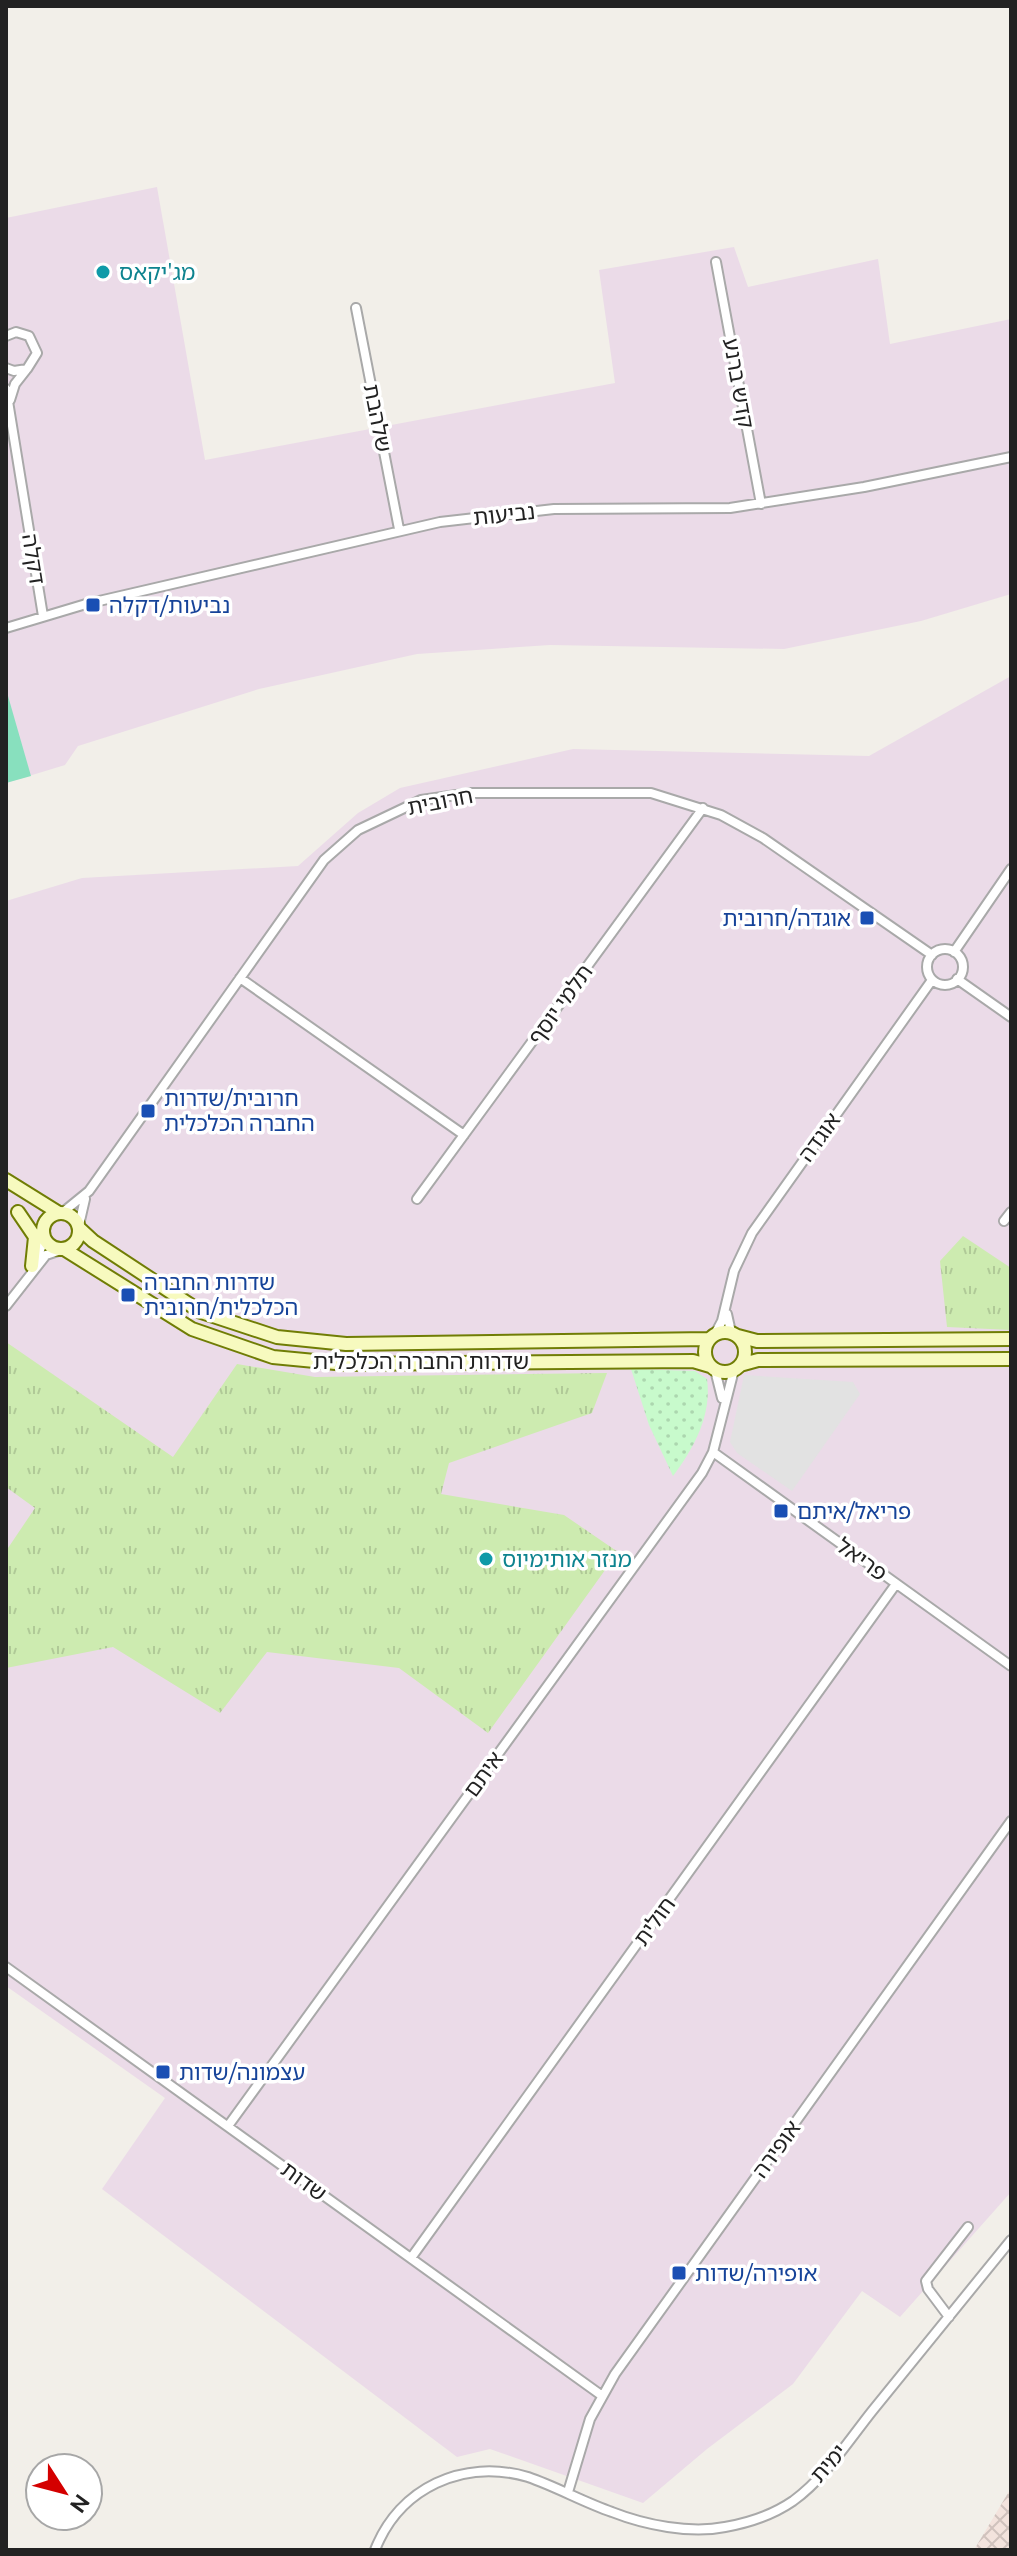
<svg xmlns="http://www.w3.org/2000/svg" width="1017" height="2556" font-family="Ubuntu,'Noto Sans Hebrew',sans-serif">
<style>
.industrial{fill:#ebdbe8}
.military{fill:url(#military-cross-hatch)}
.grass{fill:url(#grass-tufts)}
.park{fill:url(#park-dots)}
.pitch{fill:#88e0be}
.parking{fill:#e2e2e2}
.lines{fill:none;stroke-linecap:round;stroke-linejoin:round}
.minor-casing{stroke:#a9a9a9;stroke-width:12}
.secondary-casing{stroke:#707d05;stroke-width:16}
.minor{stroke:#fff;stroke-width:8}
.secondary{stroke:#f7fabf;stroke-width:12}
.culture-dot{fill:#0f9aa8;stroke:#fff;stroke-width:3}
.transit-dot{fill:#1a4fb4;stroke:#fff;stroke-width:3}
.labels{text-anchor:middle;stroke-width:7;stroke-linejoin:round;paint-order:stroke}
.culture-label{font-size:22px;fill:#0d838f;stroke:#fff;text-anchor:start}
.street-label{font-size:22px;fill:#222;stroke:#fff}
.transit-label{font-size:22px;fill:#164399;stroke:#fff;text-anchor:start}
</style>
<defs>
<pattern id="military-cross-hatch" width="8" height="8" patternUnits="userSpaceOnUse" patternTransform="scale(2)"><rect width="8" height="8" fill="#f3e3dd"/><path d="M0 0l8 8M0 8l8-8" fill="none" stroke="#d0c2bd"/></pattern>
<pattern id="grass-tufts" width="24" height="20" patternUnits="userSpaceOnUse" patternTransform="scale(2)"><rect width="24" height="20" fill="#cdebb0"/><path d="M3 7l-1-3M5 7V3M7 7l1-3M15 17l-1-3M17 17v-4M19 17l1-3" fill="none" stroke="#b0c997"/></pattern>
<pattern id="park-dots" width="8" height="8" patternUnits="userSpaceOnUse" patternTransform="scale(2)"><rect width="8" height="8" fill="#c8facc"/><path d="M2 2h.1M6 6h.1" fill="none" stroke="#acd6af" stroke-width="1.8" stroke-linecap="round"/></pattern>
</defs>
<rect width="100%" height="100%" fill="#f2efe9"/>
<path class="industrial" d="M157,187L205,460L615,383L599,270L734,247L748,287L878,259L890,344L1011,319V594L921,621L784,649L550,645L417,654L259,689L78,746L65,765L6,783V218Z
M1011,676V2192L900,2317L862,2291L793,2384L707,2449L643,2503L490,2449L457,2457L102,2189L165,2098L6,1986V901L82,878L298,866L358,813L400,788L573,749L869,756Z"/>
<path class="military" d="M1011,2488V2550H974Z"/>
<path class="grass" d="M963,1236L1011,1268V1330L947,1327L940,1261Z
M6,1342L173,1457L237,1364L315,1377L607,1373L592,1413L449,1463L441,1494L564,1515L618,1552L488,1733L399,1668L267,1652L220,1713L113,1647L6,1668V1551L35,1508L6,1487Z"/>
<path class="park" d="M631,1369L695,1371L707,1379C712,1415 694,1448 673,1476L649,1425Z"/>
<path class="pitch" d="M6,689L31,776L6,783Z"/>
<path class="parking" d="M744,1375L853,1382L860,1394L792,1491L737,1453L730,1442Z"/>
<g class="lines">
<g class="minor-casing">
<path id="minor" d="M716,262L761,504
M356,308L399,529
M6,336L16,332L29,336L37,353L27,369L14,371L6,368
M6,389L43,616
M10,400L15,384L26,370
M6,628L86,604L440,522L554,509L730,508L864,487L1011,457
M927 967a18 18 0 1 1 36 0a18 18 0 1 1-36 0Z
M954,952L1011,869
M240,978L464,1135
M957,979L1011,1017
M417,1199L703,808
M62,1213L89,1191L324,860L358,830L421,800L471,793H651L721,815L763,838L932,955
M1004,1221L1011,1212
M79,1225L85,1199
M35,1262L45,1238
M6,1306L46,1255L61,1250
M727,1314L731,1332
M715,1334L722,1321L734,1271L752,1233L932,980
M715,1370L722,1398
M713,1452L1011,1666
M6,1967L601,2395
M228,2126L702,1473L713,1452L734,1370
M411,2258L896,1584
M949,2317L928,2289L926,2281L968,2227
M568,2492L590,2419L615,2374L1011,1821
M375,2550C399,2488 463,2458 528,2477C557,2487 583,2502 612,2512C645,2525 690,2534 725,2527C748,2523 774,2514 793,2501C825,2478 849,2440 873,2410C919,2354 965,2297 1011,2240"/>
</g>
<g class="secondary-casing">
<path id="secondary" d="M6,1180L59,1213
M18,1212L35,1237L32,1266
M43 1231a18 18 0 1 1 36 0a18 18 0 1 1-36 0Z
M80,1229L93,1241L201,1312L277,1337L346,1344L709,1339
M64,1249L192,1329L273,1357L346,1364L693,1361L710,1366
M705 1352a20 20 0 1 1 40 0a20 20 0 1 1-40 0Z
M738,1336L757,1341L1011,1339
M740,1365L758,1360L1011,1359"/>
</g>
<use href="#minor" class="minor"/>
<use href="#secondary" class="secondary"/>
</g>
<g class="culture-dot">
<circle cx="103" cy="272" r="8"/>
<circle cx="486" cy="1559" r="8"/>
</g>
<g class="transit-dot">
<rect x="85" y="597" width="16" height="16" rx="4"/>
<rect x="859" y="910" width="16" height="16" rx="4"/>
<rect x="140" y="1103" width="16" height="16" rx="4"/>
<rect x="120" y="1287" width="16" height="16" rx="4"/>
<rect x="773" y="1503" width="16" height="16" rx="4"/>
<rect x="155" y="2064" width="16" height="16" rx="4"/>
<rect x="671" y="2265" width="16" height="16" rx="4"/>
</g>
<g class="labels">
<g class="culture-label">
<text x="119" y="280">מג'יקאס</text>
<text x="502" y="1567">מנזר אותימיוס</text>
</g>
<g class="street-label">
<text transform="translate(739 383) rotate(80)" y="8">קדש ברנע</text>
<text transform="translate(378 418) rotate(79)" y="8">שלהבת</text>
<text transform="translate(504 514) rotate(-6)" y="8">נביעות</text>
<text transform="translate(34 559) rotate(81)" y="8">דקלה</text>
<text transform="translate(440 801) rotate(-11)" y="8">חרובית</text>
<text transform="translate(560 1004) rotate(-54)" y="8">תלמי יוסף</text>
<text transform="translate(819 1137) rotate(-54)" y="8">אוגדה</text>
<text x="421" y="1369">שדרות החברה הכלכלית</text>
<text transform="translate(862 1559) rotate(36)" y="8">פריאל</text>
<text transform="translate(483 1774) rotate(-54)" y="8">איתם</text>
<text transform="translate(654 1921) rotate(-54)" y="8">חולית</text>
<text transform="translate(776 2149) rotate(-54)" y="8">אופירה</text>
<text transform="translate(304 2181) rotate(36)" y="8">שדות</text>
<text transform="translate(828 2463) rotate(-49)" y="8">ימית</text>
</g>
<g class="transit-label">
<text x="109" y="613">נביעות/דקלה</text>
<text x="851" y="926" text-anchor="end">אוגדה/חרובית</text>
<text x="164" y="1106">חרובית/שדרות<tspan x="164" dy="25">החברה הכלכלית</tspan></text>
<text x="144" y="1290">שדרות החברה<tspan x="144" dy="25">הכלכלית/חרובית</tspan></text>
<text x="797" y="1519">פריאל/איתם</text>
<text x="179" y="2080">עצמונה/שדות</text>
<text x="695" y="2281">אופירה/שדות</text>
</g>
</g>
<rect width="1017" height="2556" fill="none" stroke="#222222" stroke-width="16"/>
<g transform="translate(64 2492) rotate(126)"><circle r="38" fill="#ffffff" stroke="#a7a7a7" stroke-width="2"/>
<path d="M0-6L14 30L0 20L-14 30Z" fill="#d40000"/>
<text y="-12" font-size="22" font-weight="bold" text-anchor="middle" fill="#222222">N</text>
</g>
</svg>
